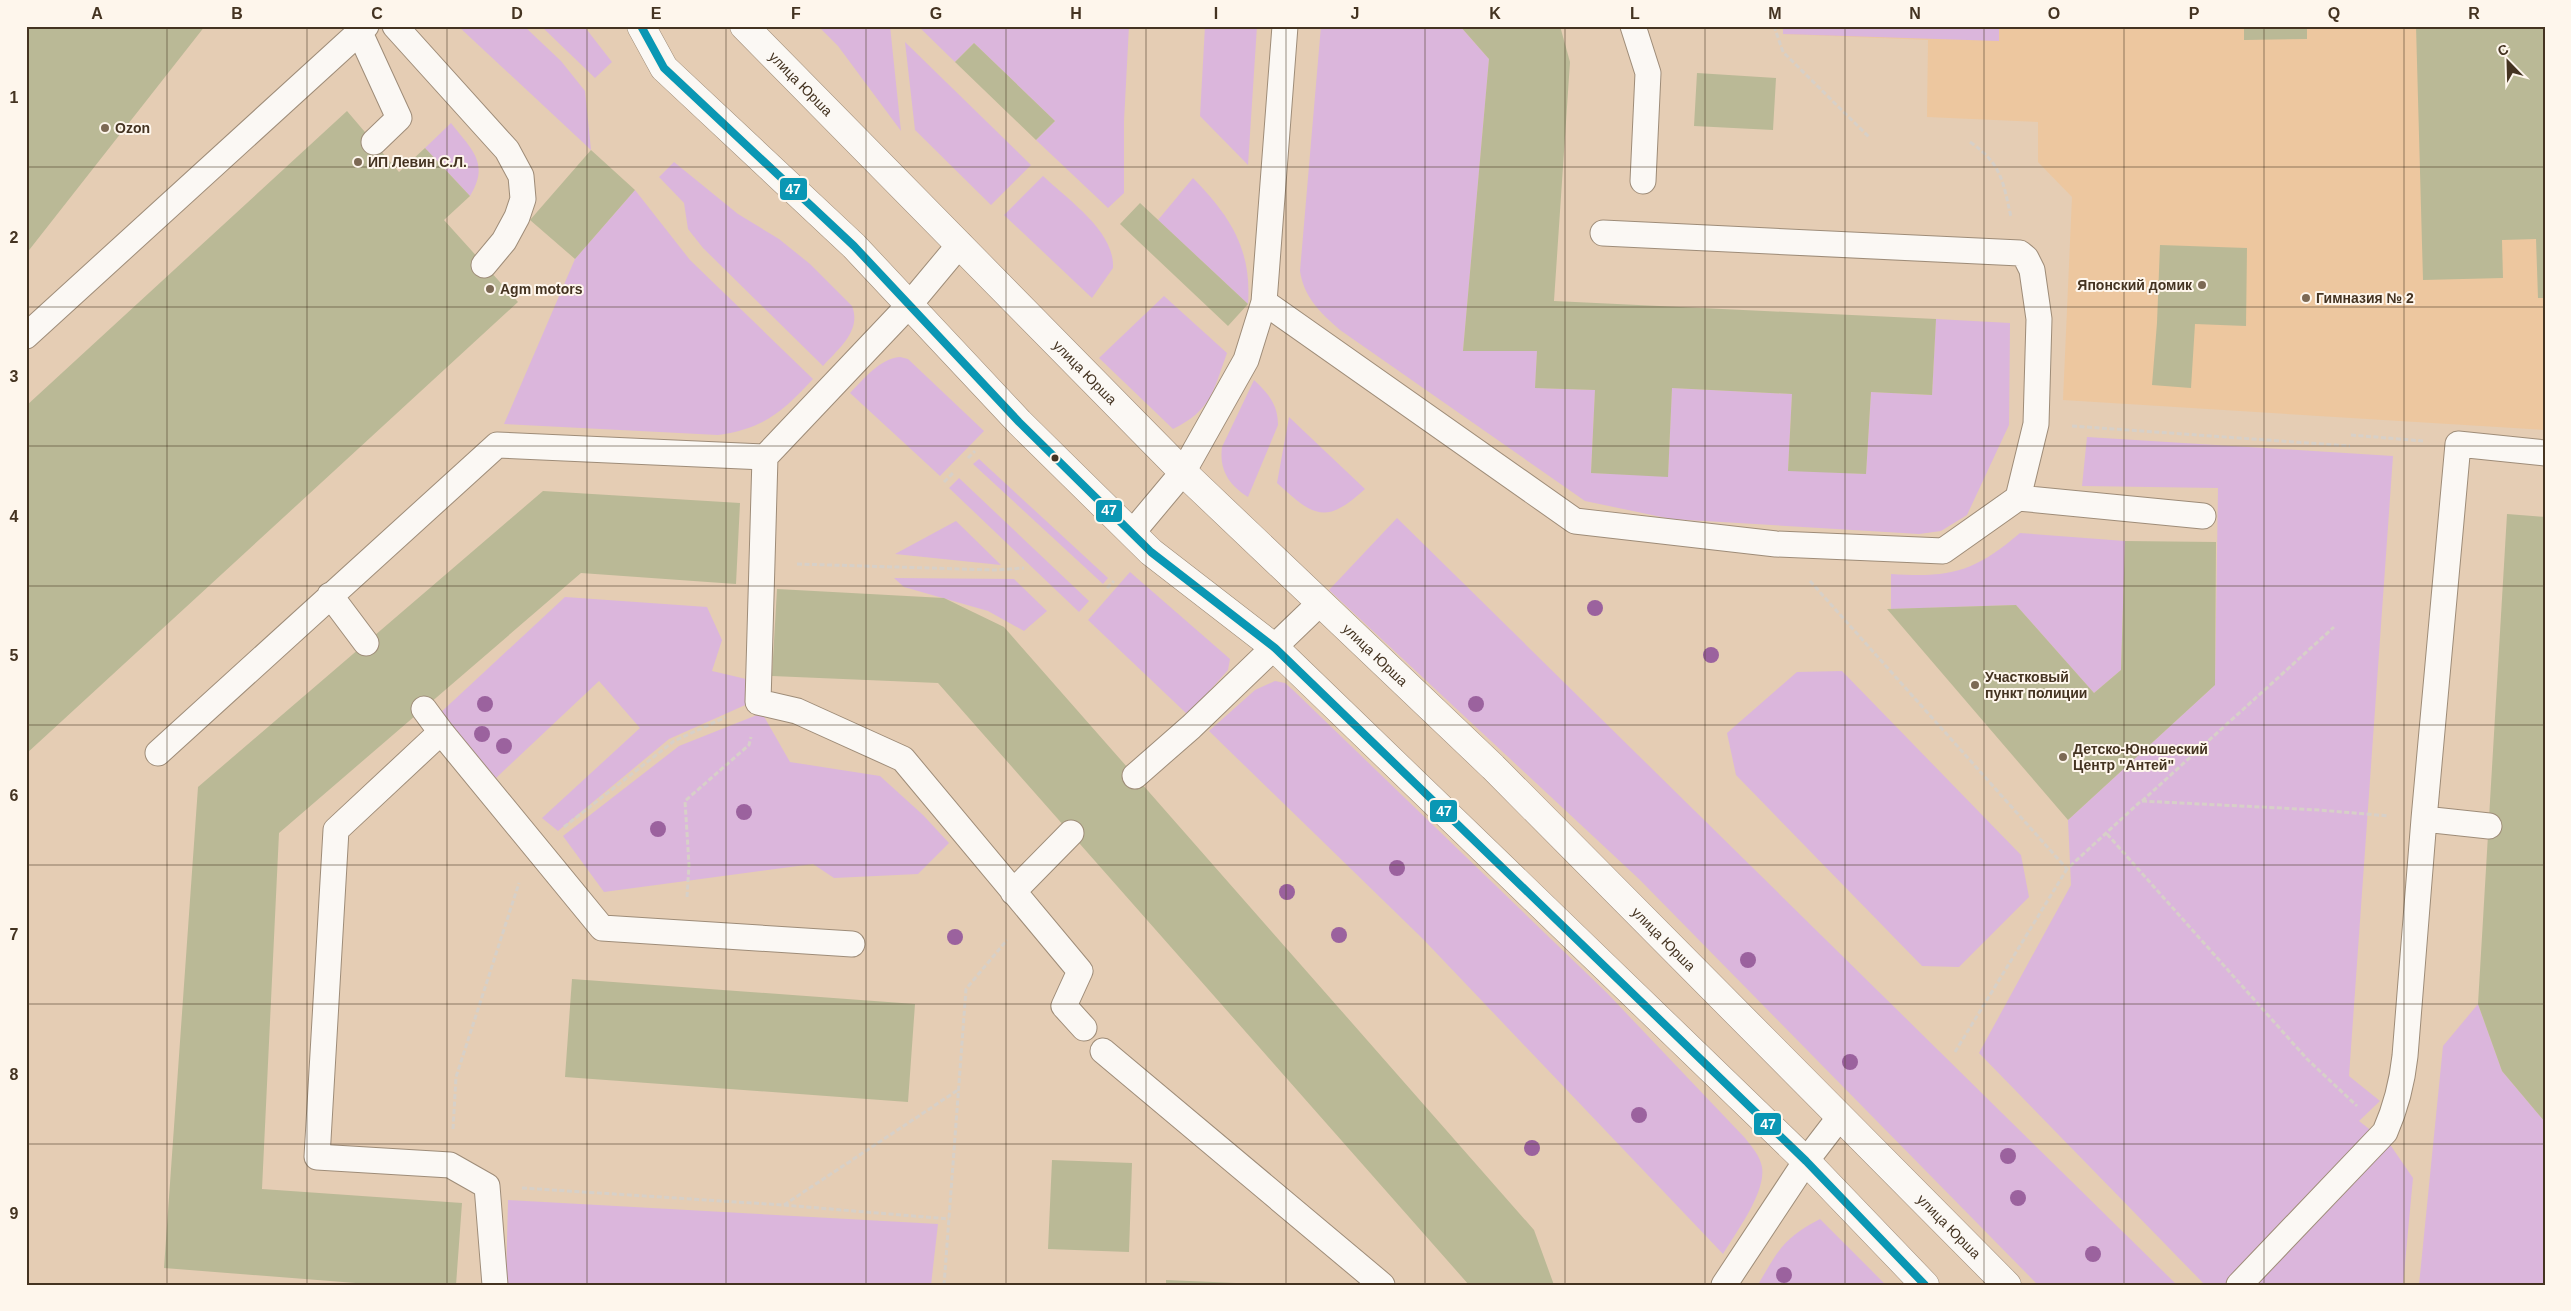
<svg xmlns="http://www.w3.org/2000/svg" width="2571" height="1311" font-family="Arial,sans-serif">
<style>
.built{fill:#edc79f}
.green{fill:#dbb6dc}
.building{fill:#bab996}
.lines{fill:none;stroke-linecap:round;stroke-linejoin:round}
.lane-casing{stroke:#9e8c78;stroke-width:27}
.secondary-casing{stroke:#9e8c78;stroke-width:29}
.path{stroke:#d7d0c8;stroke-width:3;stroke-dasharray:5 2.5;stroke-linecap:butt}
.lane{stroke:#fbf8f4;stroke-width:25}
.secondary{stroke:#fbf8f4;stroke-width:28}
.bus-1-casing{stroke:#fef6ec;stroke-width:11}
.bus-1{stroke:#0a97b4;stroke-width:8}
.tree{fill:#9b629e}
.grid{fill:none;stroke:#443321;stroke-width:1;stroke-opacity:0.55}
.poi-dot{fill:#7c6954;stroke:#fef6ec;stroke-width:2}
.bus-dot{fill:#443321;stroke:#fef6ec;stroke-width:2}
.labels{text-anchor:middle;stroke-width:4;stroke-linejoin:round;paint-order:stroke}
.street-label{font-size:14px;fill:#443321;stroke:#fef6ec}
.poi-label{font-size:14px;font-weight:bold;fill:#443321;stroke:#fef6ec;text-anchor:start}
.line-badge{stroke:#fef6ec;stroke-width:2}
.badge-label{font-size:14px;text-anchor:middle;font-weight:bold;fill:#fff}
.neatline{fill:none;stroke:#443321;stroke-width:2}
.grid-label{font-size:16px;text-anchor:middle;font-weight:bold;fill:#443321}
</style>
<rect width="100%" height="100%" fill="#e5cdb4"/>
<path class="built" d="M1783,26H2545V430L2063,400L2072,197L2038,162V122L1927,117L1928,40L1783,34Z"/>
<path class="green" d="M458,26H524L561,61L585,91L591,150Z
M541,26H584L612,62L595,78Z
M818,26H890L901,131L838,46Z
M918,26H1129L1124,121V193L1108,208L1036,140L1055,121L974,43L955,62Z
M1205,26H1257L1248,165L1200,116Z
M1321,26H1460L1489,59L1463,351H1537L1535,388L1595,390L1591,473L1668,476L1672,388L1792,394L1788,470L1866,474L1871,392L1932,395L1936,319L2010,323L2009,425L1967,515L1941,531L1919,534L1671,519L1585,501L1340,330C1321,313 1304,298 1300,271Z
M1783,26H1999V41L1783,34Z
M905,42L1031,165L991,205L915,130Z
M451,123C472,150 490,163 470,196L425,148Z
M674,162L738,214L779,239L810,264L852,306C862,331 838,349 823,366L703,248L688,229L684,203L659,177Z
M1043,176C1068,200 1115,231 1113,268L1092,298L1004,215Z
M1193,178C1230,216 1252,249 1248,304L1158,220Z
M635,190L690,260L813,379C782,412 765,428 718,435L504,424L575,259Z
M1164,296L1227,353C1213,391 1212,410 1173,429L1099,358Z
M900,357L908,359L984,431L940,476L850,393C864,379 879,359 900,357Z
M1254,380C1269,394 1278,405 1278,425L1248,497C1229,485 1219,470 1222,447Z
M1289,417L1365,489C1326,525 1314,517 1277,483Z
M2087,437L2393,456L2349,1076L2380,1101L2359,1121L2391,1146L2413,1178L2403,1285H2205L1979,1053L2071,885L2068,820L2215,685L2218,488L2082,486Z
M979,459L1108,578L1103,584L973,464Z
M959,478L1089,601L1079,612L949,488Z
M1397,518L2177,1285H2038L1639,879L1329,590Z
M956,521L1001,565L895,554Z
M2020,533L2125,541L2121,670L2094,693L2016,605L1891,609V574C1951,578 1974,572 2020,533Z
M1130,572L1230,659L1228,670L1188,715L1088,620Z
M894,578L1014,579L1047,611L1024,631L988,611L904,587Z
M565,597L707,607L722,640L712,671L746,679L752,702L669,739L558,831L542,818L640,728L599,681L496,778L439,714Z
M1842,671L2021,855L2029,897L1959,967L1922,966L1736,775L1727,733L1797,672Z
M1275,681L1285,683L1294,691L1607,993L1745,1138C1752,1147 1760,1156 1762,1167C1766,1193 1736,1232 1723,1254L1423,939L1209,731L1255,690Z
M762,713L790,762L880,776L923,815L949,843L918,874L834,878L813,864L604,892L563,836L679,746Z
M2478,1004L2502,1071L2545,1122V1285H2419L2443,1046Z
M508,1200L938,1224L931,1285H508L506,1282Z
M1820,1219L1886,1285H1761L1759,1283C1779,1249 1784,1238 1820,1219Z"/>
<path class="building" d="M26,26H205L26,254Z
M1460,26H1560L1570,62L1554,301L1936,319L1932,395L1871,392L1866,474L1788,471L1792,394L1672,388L1668,477L1591,473L1595,390L1535,388L1537,351H1463L1489,59Z
M2244,26H2307V39L2244,40Z
M2416,26H2545V298H2538L2536,239L2502,240L2503,278L2423,280Z
M974,43L1055,121L1036,140L955,62Z
M1697,73L1776,78L1773,130L1694,126Z
M347,111L399,172L425,148L470,196L444,220L518,302L26,754V406Z
M591,150L635,190L575,259L530,220Z
M1140,203L1248,304L1228,326L1120,224Z
M2160,245L2247,248L2246,326L2195,324L2191,388L2152,385L2157,323Z
M543,491L740,503L736,584L581,573L279,833L262,1189L462,1203L456,1285H381L164,1268L198,787Z
M2507,514L2545,517V1122L2502,1071L2478,1004Z
M2125,541L2216,542L2215,685L2068,820L1887,609L2016,605L2094,693L2121,670Z
M777,589L944,598L1004,627L1534,1230L1554,1285H1469L938,683L772,676Z
M572,979L915,1004L908,1102L565,1077Z
M1052,1160L1132,1163L1129,1252L1048,1249Z
M1166,1280L1236,1283V1285H1166Z"/>
<g class="lines">
<g class="lane-casing">
<path id="lane" d="M395,26L507,150L521,176L523,199L517,217L504,241L484,265
M1633,26L1648,73L1643,181
M360,33L399,118L374,142
M960,244L910,304L765,457L758,702L797,711L903,759L1080,971L1064,1006L1084,1028
M1264,302L1575,521L1776,544L1943,551L2018,498L2036,424L2039,319L2032,270L2026,258L2020,253L1603,233
M26,336L366,26
M2018,498L2203,516
M1132,533L1183,472L1246,360L1264,302L1285,26
M330,595L366,643
M424,709L441,732L336,830L317,1157L450,1165L487,1186L495,1285
M441,732L602,928L852,944
M158,753L497,445L765,457
M1135,776L1191,727L1320,603
M2424,819L2458,444L2545,453
M1013,892L1071,833
M1103,1051L1382,1285
M1724,1285L1806,1161L1839,1118
M2239,1285L2385,1132C2396,1107 2402,1084 2405,1056L2424,819L2489,826"/>
</g>
<g class="secondary-casing">
<g id="secondary">
<path d="M641,26L664,68L854,246L1019,422L1151,552L1275,648L1806,1161L1925,1285"/>
<path id="s1" d="M744,26L1183,472L1493,767L2007,1285"/>
</g>
</g>
<path class="path" d="M1774,26L1783,52L1870,138
M1970,142C2002,164 2003,182 2011,217
M2072,426L2350,446
M2351,435L2423,441
M968,458L975,451
M944,482L953,473
M797,564L995,570L1024,568
M1810,581L2067,869L2141,801L2319,810L2389,816
M1107,588L1114,581
M2142,801L2334,627
M564,827L674,741L726,717
M2107,834L2307,1059L2357,1106
M687,897L689,865L685,801L749,745L751,737
M1955,1052L2067,869
M453,1129L456,1077L519,883
M522,1188L783,1205L949,1219
M784,1205L958,1090
M944,1285L966,989L1007,940"/>
<use href="#lane" class="lane"/>
<use href="#secondary" class="secondary"/>
<g class="bus-1-casing">
<path id="bus-1" d="M641,26L664,68L854,246L1019,422L1151,552L1275,648L1806,1161L1925,1285"/>
</g>
<use href="#bus-1" class="bus-1"/>
</g>
<g class="tree">
<circle cx="1595" cy="608" r="8"/>
<circle cx="1711" cy="655" r="8"/>
<circle cx="485" cy="704" r="8"/>
<circle cx="1476" cy="704" r="8"/>
<circle cx="482" cy="734" r="8"/>
<circle cx="504" cy="746" r="8"/>
<circle cx="744" cy="812" r="8"/>
<circle cx="658" cy="829" r="8"/>
<circle cx="1397" cy="868" r="8"/>
<circle cx="1287" cy="892" r="8"/>
<circle cx="1339" cy="935" r="8"/>
<circle cx="955" cy="937" r="8"/>
<circle cx="1748" cy="960" r="8"/>
<circle cx="1850" cy="1062" r="8"/>
<circle cx="1639" cy="1115" r="8"/>
<circle cx="1532" cy="1148" r="8"/>
<circle cx="2008" cy="1156" r="8"/>
<circle cx="2018" cy="1198" r="8"/>
<circle cx="2093" cy="1254" r="8"/>
<circle cx="1784" cy="1275" r="8"/>
</g>
<path class="grid" d="M167,26V1285M307,26V1285M447,26V1285M587,26V1285M726,26V1285M866,26V1285M1006,26V1285M1146,26V1285M1286,26V1285M1425,26V1285M1565,26V1285M1705,26V1285M1845,26V1285M1984,26V1285M2124,26V1285M2264,26V1285M2404,26V1285M26,167H2545M26,307H2545M26,446H2545M26,586H2545M26,725H2545M26,865H2545M26,1004H2545M26,1144H2545"/>
<g class="poi-dot">
<circle cx="105" cy="128" r="5"/>
<circle cx="358" cy="162" r="5"/>
<circle cx="2202" cy="285" r="5"/>
<circle cx="490" cy="289" r="5"/>
<circle cx="2306" cy="298" r="5"/>
<circle cx="1975" cy="685" r="5"/>
<circle cx="2063" cy="757" r="5"/>
</g>
<circle class="bus-dot" cx="1055" cy="458" r="4.5"/>
<g class="labels">
<g class="street-label">
<text dy="5" stroke="none"><textPath href="#s1" startOffset="81">улица Юрша</textPath></text>
<text dy="5" stroke="none"><textPath href="#s1" startOffset="486">улица Юрша</textPath></text>
<text dy="5" stroke="none"><textPath href="#s1" startOffset="891">улица Юрша</textPath></text>
<text dy="5" stroke="none"><textPath href="#s1" startOffset="1296">улица Юрша</textPath></text>
<text dy="5" stroke="none"><textPath href="#s1" startOffset="1701">улица Юрша</textPath></text>
</g>
<g class="poi-label">
<text x="115" y="133">Ozon</text>
<text x="368" y="167">ИП Левин С.Л.</text>
<text x="2192" y="290" text-anchor="end">Японский домик</text>
<text x="500" y="294">Agm motors</text>
<text x="2316" y="303">Гимназия № 2</text>
<text x="1985" y="682">Участковый<tspan x="1985" dy="16">пункт полиции</tspan></text>
<text x="2073" y="754">Детско-Юношеский<tspan x="2073" dy="16">Центр "Антей"</tspan></text>
</g>
</g>
<g class="line-badge">
<rect x="779" y="177" width="29" height="24" rx="5" fill="#0a97b4"/>
<rect x="1095" y="499" width="28" height="24" rx="5" fill="#0a97b4"/>
<rect x="1429" y="799" width="29" height="24" rx="5" fill="#0a97b4"/>
<rect x="1753" y="1112" width="29" height="24" rx="5" fill="#0a97b4"/>
</g>
<g class="badge-label">
<text x="793" y="194">47</text>
<text x="1109" y="515">47</text>
<text x="1444" y="816">47</text>
<text x="1768" y="1129">47</text>
</g>
<rect width="2571" height="1311" fill="none" stroke="#fef6ec" stroke-width="55"/>
<g transform="translate(2508 62) rotate(337)" stroke="#fef6ec" stroke-width="4" paint-order="stroke">
<path d="M0-4L9 19L0 12L-9 19Z" fill="#443321"/>
<text y="-8" font-size="14" font-weight="bold" text-anchor="middle" fill="#443321">С</text>
</g>
<rect x="28" y="28" width="2516" height="1256" class="neatline"/>
<g class="grid-label">
<text x="97" y="19">A</text>
<text x="237" y="19">B</text>
<text x="377" y="19">C</text>
<text x="517" y="19">D</text>
<text x="656" y="19">E</text>
<text x="796" y="19">F</text>
<text x="936" y="19">G</text>
<text x="1076" y="19">H</text>
<text x="1216" y="19">I</text>
<text x="1355" y="19">J</text>
<text x="1495" y="19">K</text>
<text x="1635" y="19">L</text>
<text x="1775" y="19">M</text>
<text x="1915" y="19">N</text>
<text x="2054" y="19">O</text>
<text x="2194" y="19">P</text>
<text x="2334" y="19">Q</text>
<text x="2474" y="19">R</text>
<text x="14" y="103">1</text>
<text x="14" y="243">2</text>
<text x="14" y="382">3</text>
<text x="14" y="522">4</text>
<text x="14" y="661">5</text>
<text x="14" y="801">6</text>
<text x="14" y="940">7</text>
<text x="14" y="1080">8</text>
<text x="14" y="1219">9</text>
</g>
</svg>
